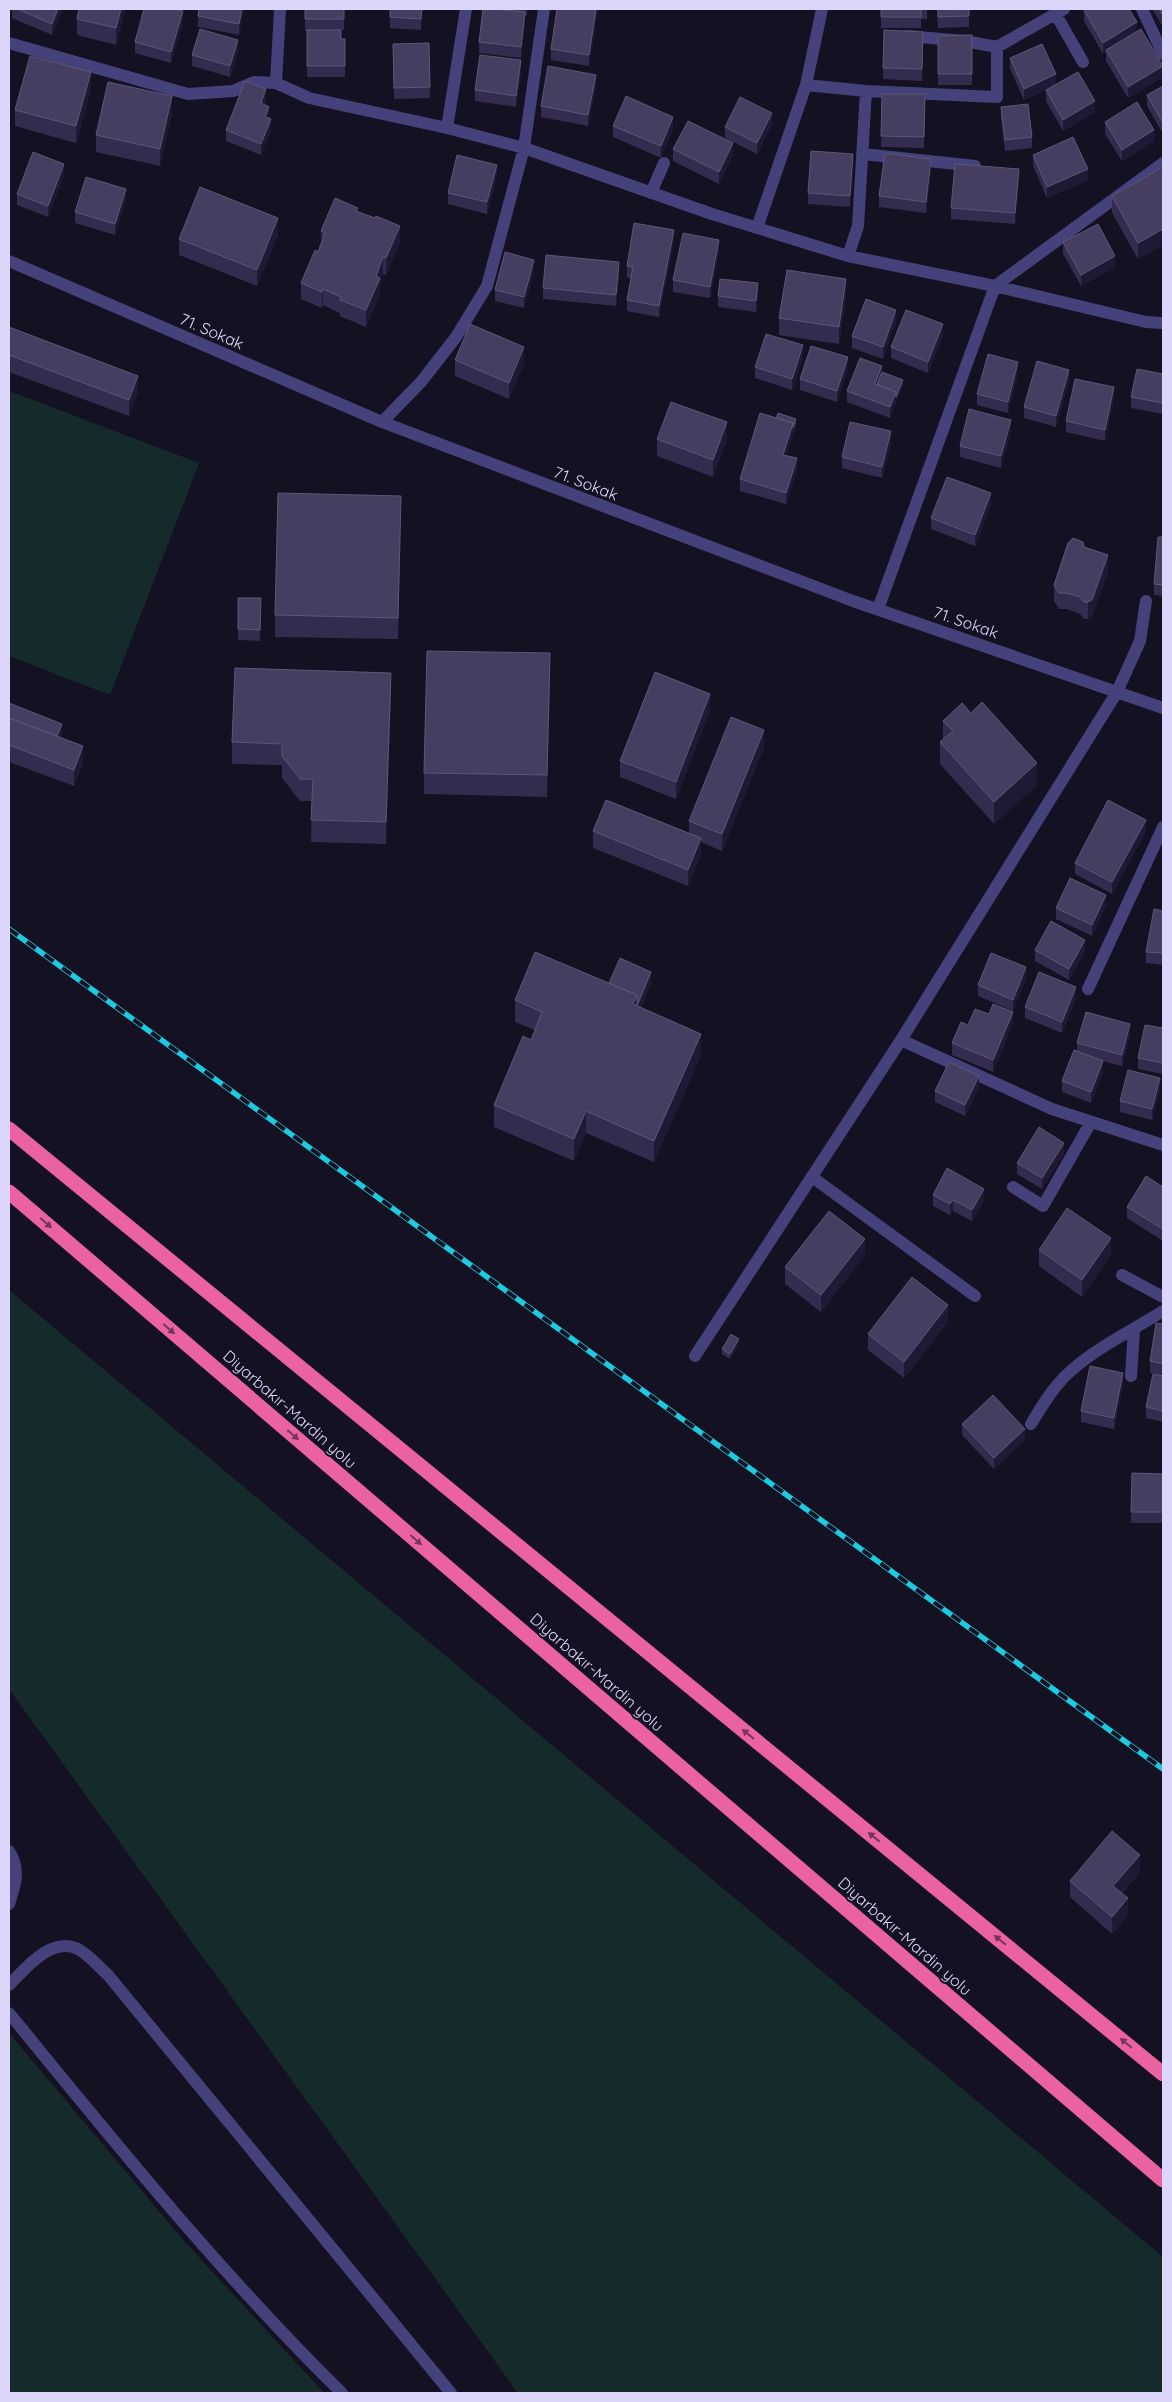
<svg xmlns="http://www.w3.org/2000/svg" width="1172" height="2402" font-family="Quicksand,sans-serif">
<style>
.green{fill:#152b2b}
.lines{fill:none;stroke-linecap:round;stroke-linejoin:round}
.minor{stroke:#45427b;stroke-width:12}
.highway{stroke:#ea62a1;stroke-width:15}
.rail-casing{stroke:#1dcae0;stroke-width:5.5}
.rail{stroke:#141122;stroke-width:4;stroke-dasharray:11;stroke-linecap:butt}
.wall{fill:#342c4e}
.shaded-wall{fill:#1f1935}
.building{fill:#463e60;stroke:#5d5678}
.oneway{fill:#74355b}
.labels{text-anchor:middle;stroke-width:4;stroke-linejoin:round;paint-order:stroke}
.street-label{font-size:16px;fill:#dcd7fa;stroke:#141122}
</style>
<rect width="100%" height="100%" fill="#141122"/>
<path class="green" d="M9,391L199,463L110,695L9,656Z
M9,1290L1163,2257V2393H518L9,1689Z
M9,2033L185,2242L324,2393H9Z"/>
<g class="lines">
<path class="minor" d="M1142,9L1163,54
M1055,13L1083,62
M907,36L965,41L997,47L1064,9
M9,43L188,94L233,91L254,82L276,83L309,98L447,128L524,148L712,214L848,256L995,286L1146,322L1163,323
M276,83L280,9
M806,85L866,91L997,97V47
M447,128L466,9
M863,154L975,166
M651,193L664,163
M757,228L806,85L822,9
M848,256L858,226L866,91
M9,261L382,422L853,601L1163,708
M382,422L421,382L456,337L487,286L524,148L544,9
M878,609L995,286L1163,163
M1088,989L1163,827
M901,1040L1052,1109L1163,1145
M812,1177L975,1296
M1013,1187L1043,1206L1091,1122
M1122,1275L1163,1297
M695,1356L901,1040L1117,692L1140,641L1146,601
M1131,1376L1134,1330
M1031,1424C1043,1404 1055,1384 1073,1369C1100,1346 1133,1330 1163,1311
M9,1851C21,1869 15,1886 9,1904
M9,1985C25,1969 51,1936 78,1949C89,1955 99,1967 108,1975L451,2393
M9,2013C115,2143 222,2275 342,2393"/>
<path class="highway" d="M9,1129L1163,2074
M9,1192L1163,2180"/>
<g class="rail-casing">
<path id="rail" d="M9,929L1163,1769"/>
</g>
<use href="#rail" class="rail"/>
</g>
<path class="wall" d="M12,9H63L52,35L12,18Z
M79,9H125L116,45L77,35V19Z
M244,9L239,35L198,27V16Z
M305,9H344V30H339L341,39H345V77H307V31H305Z
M390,9H422L421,30L390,28Z
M483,9H527V16L525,15V23L521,58L479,53V42Z
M557,9H598L589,66L551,60V49Z
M881,9H927V19H921V28H881Z
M937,9H969V27L938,28Z
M1152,9H1163V27Z
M1084,10L1137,31L1163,77L1128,98L1106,61V52L1103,54L1084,21Z
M183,22L171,63L135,53V42Z
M972,35V85H938V36Z
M429,43L430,98L394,99L393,44Z
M923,43L922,81L883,79V68Z
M238,52L230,77L192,66V55Z
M1010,58L1056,84L1095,112L1063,131L1046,101V90L1024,100L1010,69Z
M521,71L516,107L475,101V90Z
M596,86L588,126L541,117V106Z
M1163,86V134L1147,106V95Z
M91,89L76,143L15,126V110Z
M882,94H925L924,148L881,147Z
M266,100L265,105L269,118L271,130L261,155L226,141V130Z
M1001,107L1032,137V148L1005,151L1001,118Z
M172,113L160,166L96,152V135Z
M1105,122L1154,141L1122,161L1105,134Z
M772,124L757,154L725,138V127Z
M613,126L673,128L661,158L613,137Z
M673,149L733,155L719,184L673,161Z
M1033,155L1088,180L1047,198L1033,166Z
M853,165L850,207L808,204V193Z
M1163,167V245L1138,259L1112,213V196Z
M931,170L926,213L879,207V196Z
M64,175L48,217L17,205V194Z
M497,176L487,214L448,204V193Z
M1019,180L1015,224L951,219V208Z
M126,200L115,235L75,223V212Z
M358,211L400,242L386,275L383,274L380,284V294L366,327L340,316V313L323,305L322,308L301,299V283L318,252L321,243V231Z
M278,235L257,286L179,255V239Z
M674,241L659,317L627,311V300L631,278H627V266Z
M1063,242L1115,267L1081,286L1063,254Z
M719,251L710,298L673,292V280Z
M534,271L524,308L495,301V290Z
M619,273L616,306L543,299V288Z
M758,294L756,312L718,307V296Z
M846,296L839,344L779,335V318Z
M896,321L883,359L852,348V336Z
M9,327L138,392L129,416L9,372Z
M943,335L928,373L891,358V347Z
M803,357L792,390L755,378V367Z
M455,360L524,363L509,399L455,376Z
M848,368L837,402L800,390V379Z
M882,372L903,385L890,418L847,402V391Z
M1018,373L1008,413L977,405V394Z
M1163,374V414L1131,408V397Z
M1069,381L1056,427L1024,418V407Z
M1114,398L1105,441L1066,432V421Z
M796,425L786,456L797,469L786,504L740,491V479Z
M1011,431L1001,468L960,457V446Z
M657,439H727L713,477L657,456Z
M891,443L882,478L842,468V457Z
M991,504L975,546L931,529V518Z
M401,517L398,639L275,637V615Z
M1163,537V596L1154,595V584Z
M1084,547L1108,572L1092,616L1088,619H1084L1080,614L1067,609H1059L1054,601V585Z
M238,598H261L260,641L238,640Z
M550,675L547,797L424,794V773Z
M391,694L386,844L311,842L312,801H300L282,778V765L232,764V742Z
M9,703L62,735L61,738L83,762L74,786L9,762Z
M710,710L676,799L620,777V761Z
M943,721L1037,785L994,824L940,764V742L943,740Z
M764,747L722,851L701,842V855L688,886L593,848V831L689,834V821Z
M1146,831L1112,894L1075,874V863Z
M1106,906L1092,936L1056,919V908Z
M1163,911V965L1146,963V952Z
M1035,950L1085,951L1069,980L1035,961Z
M1026,978L1013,1011L978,996V985Z
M609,983H651L641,1007L701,1055L654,1162L586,1133L574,1161L494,1127V1105L531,1040L535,1030L515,1022V1000Z
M1076,998L1062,1033L1025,1018V1007Z
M989,1014L1013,1023L993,1072L952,1055V1043L968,1025Z
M1163,1028V1074L1138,1069V1058Z
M1130,1035L1122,1066L1103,1061V1072L1091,1103L1062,1092V1081L1077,1052V1043Z
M979,1087L965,1116L935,1102V1091Z
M1160,1089L1152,1120L1120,1112V1101Z
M1064,1154L1042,1189L1017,1174V1163Z
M1163,1187V1241L1127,1218V1207Z
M933,1195L984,1200L972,1221L953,1211L950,1215L933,1206Z
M1039,1250L1111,1254L1082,1297L1039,1266Z
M865,1255L821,1312L785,1284V1267Z
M948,1322L904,1378L868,1350V1334Z
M1163,1324V1375L1150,1373V1361Z
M739,1344L730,1359L722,1354V1349Z
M1163,1376V1422L1146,1418V1407Z
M1123,1384L1114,1429L1081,1422V1411Z
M962,1424L1025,1440L994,1469L962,1435Z
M1132,1473L1163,1474V1523H1131Z
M1140,1872L1122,1893L1128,1915L1112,1934L1070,1897V1881Z"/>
<path class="shaded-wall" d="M58,9H63L52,35V24Z
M121,9H125L116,45V28Z
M242,9H244L239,35V24Z
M596,9H598L589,66V55Z
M183,11V22L171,63V52Z
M525,12V23L521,58V47Z
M1137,22V34L1106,50V52L1103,54V43Z
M238,40V52L230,77V66Z
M521,60V71L516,107V96Z
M1163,66V77L1128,98V87Z
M91,72V89L76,143V126Z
M1056,74V85L1024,100V89Z
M596,75V86L588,126V115Z
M266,89V100L261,114V103Z
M172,96V113L160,166V149Z
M1095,101V112L1063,131V120Z
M269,107V118L265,128V117Z
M772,113V124L757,154V143Z
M673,117V128L661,158V146Z
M271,119V130L261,155V144Z
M1154,130V141L1122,161V150Z
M733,143V155L719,184V172Z
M853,154V165L850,207V196Z
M931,159V170L926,213V202Z
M64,164V175L48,217V206Z
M497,165V176L487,214V202Z
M1019,169V180L1015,224V213Z
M1088,169V180L1047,198V187Z
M126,189V200L115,235V224Z
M278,218V235L257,286V270Z
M400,226V242L386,275V258Z
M1163,229V245L1138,259V243Z
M674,230V241L659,317V306Z
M719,240V251L710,298V287Z
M1115,256V267L1081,286V275Z
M383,257V274L380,284V294L366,327V310Z
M534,260V271L524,308V297Z
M619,262V273L616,306V295Z
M846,279V296L839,344V327Z
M758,283V294L756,312V301Z
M323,289V305L322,308V292Z
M896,310V321L883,359V347Z
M943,324V335L928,373V362Z
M803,345V357L792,390V379Z
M524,347V363L509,399V383Z
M848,357V368L837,402V391Z
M1018,362V373L1008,413V402Z
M882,366V377L877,390L875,384Z
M1069,370V381L1056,427V416Z
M138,376V392L129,416V400Z
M903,380V385L890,418V407L896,392Z
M1114,387V398L1105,441V430Z
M796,419V425L783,466V455L793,423Z
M1011,420V431L1001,468V456Z
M727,422V439L713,477V460Z
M891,431V443L882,478V467Z
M797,458V469L786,504V493Z
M991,493V504L975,546V535Z
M401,496V517L398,639V618Z
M1108,555V572L1092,616L1088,619V602Z
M550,653V675L547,797V775Z
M391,673V694L386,844V822Z
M710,694V710L676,799V782Z
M62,724V735L55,752V741Z
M764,730V747L722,851V834Z
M83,746V762L74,786V770Z
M1037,763V785L994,824V802Z
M1146,820V831L1112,894V882Z
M701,838V855L688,886V870Z
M1106,895V906L1092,936V925Z
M1085,940V951L1069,980V969Z
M1026,967V978L1013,1011V1000Z
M651,972V983L633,1026V1004L637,995Z
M1076,987V998L1062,1033V1022Z
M1013,1012V1023L993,1072V1060Z
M1130,1024V1035L1122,1066V1055Z
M701,1034V1055L654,1162V1141Z
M1103,1061V1072L1091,1103V1092Z
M979,1076V1087L965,1116V1105Z
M1160,1078V1089L1152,1120V1109Z
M586,1111V1133L574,1161V1139Z
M1064,1143V1154L1042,1189V1178Z
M984,1189V1200L972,1221V1210Z
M953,1200V1211L950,1215V1204Z
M1111,1238V1254L1082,1297V1280Z
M865,1239V1255L821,1312V1295Z
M948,1305V1322L904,1378V1362Z
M739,1339V1344L730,1359V1354Z
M1123,1373V1384L1114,1429V1418Z
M1025,1429V1440L994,1469V1458Z
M1140,1855V1872L1113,1902V1886Z
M1128,1898V1915L1112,1934V1917Z"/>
<path class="building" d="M17,9H58L52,24Z
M79,9H121L116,28L77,19Z
M144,9H174L183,11L171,52L135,42Z
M199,9H242L239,24L198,16Z
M305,9H344V19H305Z
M390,9H422L421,19L390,17Z
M483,9H495L525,12L521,47L479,42Z
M557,9H596L589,55L551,49Z
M881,9H921V17H881Z
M938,9H969V16L938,17Z
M1087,9H1129L1137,22L1103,43L1084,10Z
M1159,9H1163V16Z
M200,29L238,40L230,66L192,55Z
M1141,29L1163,66L1128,87L1106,50Z
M307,30H341V39H345V66H307Z
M884,30L923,32L922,69L883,68Z
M972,35V74H938V36Z
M429,43L430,87L394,88L393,44Z
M1042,44L1056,74L1024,89L1010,58Z
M480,55L521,60L516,96L475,90Z
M30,56L91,72L76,126L15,110Z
M548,66L596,75L588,115L541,106Z
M1078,72L1095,101L1063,120L1046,90Z
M245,81L266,89L261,103L269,107L265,117L271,119L261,144L226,130Z
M108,82L172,96L160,149L96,135Z
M1163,86V123L1147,95Z
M882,94H925L924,137L881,136Z
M626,96L673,117L661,146L613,126Z
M740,97L772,113L757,143L725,127Z
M1137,102L1154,130L1122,150L1105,122Z
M1028,104L1032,137L1005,140L1001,107Z
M688,121L733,143L719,172L673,149Z
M1073,137L1088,169L1047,187L1033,155Z
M811,151L853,154L850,196L808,193Z
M33,152L64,164L48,206L17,194Z
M885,153L931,159L926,202L879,196Z
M457,155L497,165L487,202L448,193Z
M955,164L1019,169L1015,213L951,208Z
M1163,167V229L1138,243L1112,196Z
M86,177L126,189L115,224L75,212Z
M200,187L278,218L257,270L179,239Z
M335,198L358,208L356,211L375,218L376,216L400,226L386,258L383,257L376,276L380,278L366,310L340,300L341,297L323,289L322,292L301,283L315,250L318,252L325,233L321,231Z
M634,223L674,230L659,306L627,300L633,267L627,266Z
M1098,224L1115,256L1081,275L1063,242Z
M683,233L719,240L710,287L673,280Z
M505,252L534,260L524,297L495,290Z
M546,255L619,262L616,295L543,288Z
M787,270L846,279L839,327L779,318Z
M720,279L758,283L756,301L718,296Z
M866,299L896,310L883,347L852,336Z
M906,310L943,324L928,362L891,347Z
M470,324L524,347L509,383L455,360Z
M9,327L138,376L129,400L9,355Z
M766,334L803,345L792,379L755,367Z
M811,346L848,357L837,391L800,379Z
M988,354L1018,362L1008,402L977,394Z
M860,358L882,366L875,384L896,392L890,407L847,391Z
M1037,361L1069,370L1056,416L1024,407Z
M1137,369L1163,374V403L1131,397Z
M882,372L903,380L896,397V392L877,384Z
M1075,379L1114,387L1105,430L1066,421Z
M671,402L727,422L713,460L657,439Z
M969,409L1011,420L1001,456L960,446Z
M760,413L793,423L783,455L797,458L786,493L740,479Z
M778,413L796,419L793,428V423L776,418Z
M850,422L891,431L882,467L842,457Z
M947,477L991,493L975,535L931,518Z
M278,493L401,496L398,618L275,615Z
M1158,537H1163V585L1154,584Z
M1073,538L1083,542L1084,547L1108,555L1092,600L1088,602H1084L1080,597L1067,593H1059L1054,585L1068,543Z
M238,598H261L260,630L238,629Z
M427,651L550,653L547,775L424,773Z
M235,668L391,673L386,822L311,820L313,779H300L282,756V744L232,742Z
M655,672L710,694L676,782L620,761Z
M982,702L1037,763L994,802L940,742L953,731L943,721L962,703L971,713Z
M9,703L62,724L57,736L9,718Z
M731,717L764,730L722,834L689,821Z
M9,718L83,746L74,770L9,745Z
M606,800L701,838L688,870L593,831Z
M1108,800L1146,820L1112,882L1075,863Z
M1070,878L1106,895L1092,925L1056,908Z
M1154,909L1163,911V953L1146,952Z
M1051,921L1085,940L1069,969L1035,950Z
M535,952L637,995L633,1004L701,1034L654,1141L586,1111L574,1139L494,1105L523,1036L531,1040L542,1012L515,1000Z
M991,953L1026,967L1013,1000L978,985Z
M620,958L651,972L637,1006V995L609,983Z
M1039,972L1076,987L1062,1022L1025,1007Z
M993,1004L1013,1012L993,1060L952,1043L961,1022L968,1025L975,1009L989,1014Z
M1086,1012L1130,1024L1122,1055L1077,1043Z
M1145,1025L1163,1028V1063L1138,1058Z
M1074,1050L1103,1061L1091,1092L1062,1081Z
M949,1062L979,1076L965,1105L935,1091Z
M1128,1070L1160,1078L1152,1109L1120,1101Z
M1039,1127L1064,1143L1042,1178L1017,1163Z
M947,1168L984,1189L972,1210L953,1200L950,1204L933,1195Z
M1146,1176L1163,1187V1229L1127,1207Z
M1067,1208L1111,1238L1082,1280L1039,1250Z
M829,1211L865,1239L821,1295L785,1267Z
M912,1277L948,1305L904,1362L868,1334Z
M1156,1323L1163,1324V1364L1150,1361Z
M731,1334L739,1339L730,1354L722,1349Z
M1090,1366L1123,1373L1114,1418L1081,1411Z
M1153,1374L1163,1376V1411L1146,1407Z
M993,1395L1025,1429L994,1458L962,1424Z
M1132,1473L1163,1474V1512H1131Z
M1112,1831L1140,1855L1113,1886L1128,1898L1112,1917L1070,1881Z"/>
<defs><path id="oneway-solid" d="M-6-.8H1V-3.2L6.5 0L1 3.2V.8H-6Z" transform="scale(1.25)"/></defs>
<g class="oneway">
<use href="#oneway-solid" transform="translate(46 1223) rotate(41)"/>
<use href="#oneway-solid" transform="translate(169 1329) rotate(41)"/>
<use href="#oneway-solid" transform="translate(293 1435) rotate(41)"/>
<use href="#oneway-solid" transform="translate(416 1540) rotate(41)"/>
<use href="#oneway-solid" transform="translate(748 1734) rotate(-141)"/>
<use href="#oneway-solid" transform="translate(874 1837) rotate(-141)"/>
<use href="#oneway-solid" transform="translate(1000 1940) rotate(-141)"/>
<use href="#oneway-solid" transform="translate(1126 2043) rotate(-141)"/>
</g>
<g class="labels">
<g class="street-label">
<text transform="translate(212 331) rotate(23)" y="6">71. Sokak</text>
<text transform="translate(586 483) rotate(21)" y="6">71. Sokak</text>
<text transform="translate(966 622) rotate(19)" y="6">71. Sokak</text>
<text transform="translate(290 1409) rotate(41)" y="6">Diyarbakır-Mardin yolu</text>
<text transform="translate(597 1672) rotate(41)" y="6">Diyarbakır-Mardin yolu</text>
<text transform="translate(905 1936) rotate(41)" y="6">Diyarbakır-Mardin yolu</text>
</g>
</g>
<rect width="1172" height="2402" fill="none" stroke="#dcd7fa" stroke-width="20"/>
</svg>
